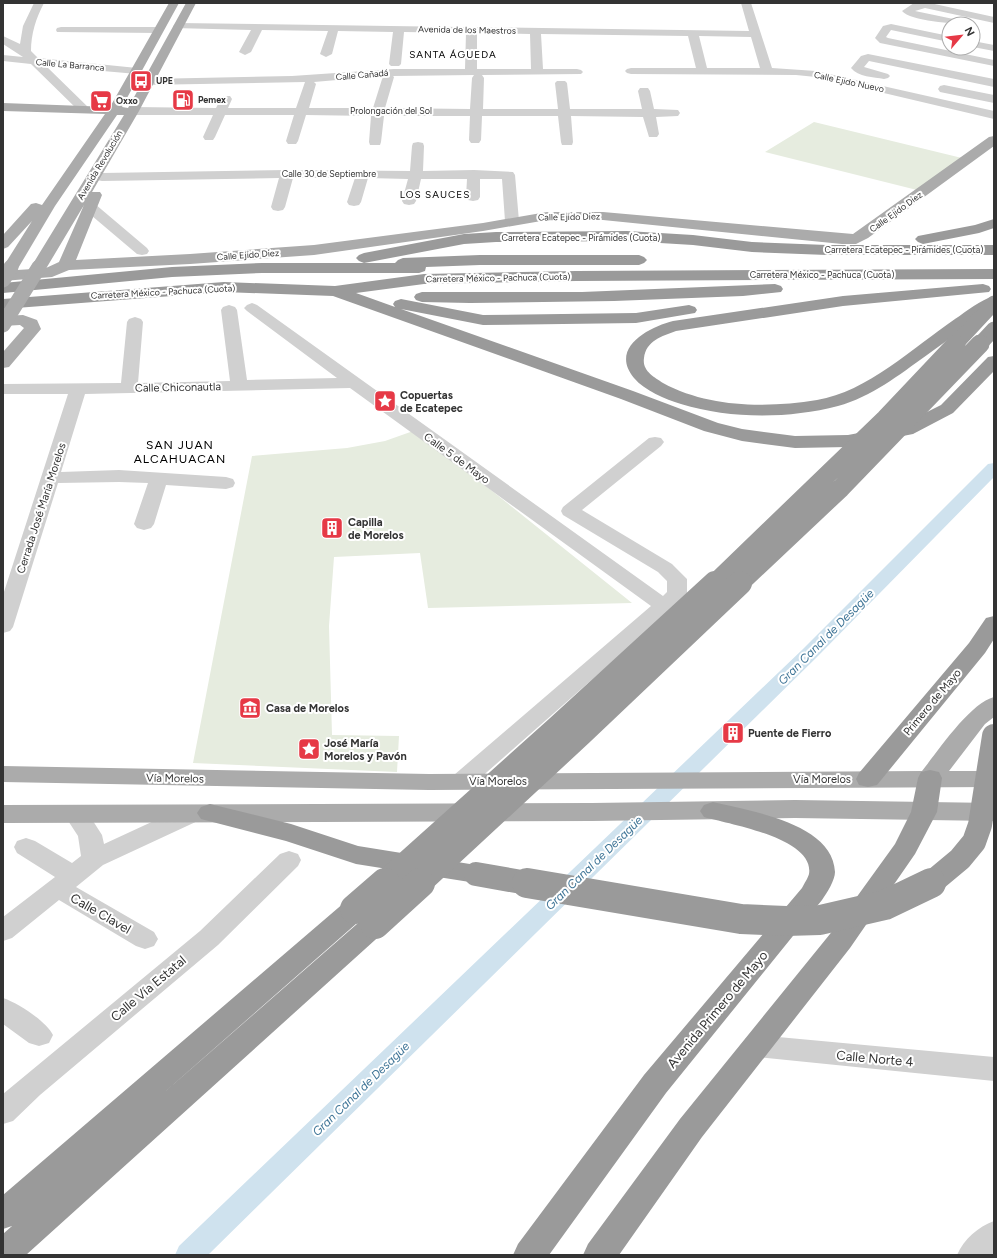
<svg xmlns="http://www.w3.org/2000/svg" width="997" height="1258" font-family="Figtree,sans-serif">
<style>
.green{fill:#e6ecdf}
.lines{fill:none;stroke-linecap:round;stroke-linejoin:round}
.canal{fill:#cfe2ee;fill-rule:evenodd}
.minor{fill:#d0d0d0;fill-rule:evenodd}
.major{fill:#ababab;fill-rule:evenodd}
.highway{fill:#9a9a9a;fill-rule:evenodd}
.major-bridge{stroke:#ababab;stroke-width:15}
.highway-bridge-far3{stroke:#9a9a9a;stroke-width:15}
.highway-bridge-far2{stroke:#9a9a9a;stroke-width:19}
.highway-bridge-far1{stroke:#9a9a9a;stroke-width:24}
.highway-bridge{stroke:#9a9a9a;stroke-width:30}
.labels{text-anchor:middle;stroke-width:4;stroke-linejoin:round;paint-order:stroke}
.far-street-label{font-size:9px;fill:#333;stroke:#fff}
.far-poi-label{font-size:9px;font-weight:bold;fill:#333;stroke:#fff;text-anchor:start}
.far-neighbourhood-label{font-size:10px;letter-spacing:1px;fill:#000;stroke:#fff}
.street-label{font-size:11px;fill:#333;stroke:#fff}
.poi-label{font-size:11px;font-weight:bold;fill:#333;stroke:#fff;text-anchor:start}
.neighbourhood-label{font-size:12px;letter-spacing:1px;fill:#000;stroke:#fff}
.water-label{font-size:12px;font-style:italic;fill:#3f7597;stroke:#fff}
.near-street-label{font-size:13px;fill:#333;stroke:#fff}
</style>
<rect width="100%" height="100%" fill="#fff"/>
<path class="green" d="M814,122L966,159L921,191L765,152Z
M416,430L632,603L428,608L420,553L334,557L329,626L332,735L399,736L397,772L193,763L252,456L347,448L385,441Z"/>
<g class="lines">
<path class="canal" d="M994,463V477L817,657L208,1255H175L179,1246L803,649L988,464Z"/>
<path class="minor" d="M34,3H44C36,18 31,34 31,51L38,58L137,68L141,69L143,71L141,73L137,74L46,66L91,110L89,113H81L31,64L3,61V55L23,57L3,44V36L20,44L23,26Z
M741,3H751L772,68L816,71L994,111V119L816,77L796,75L631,74L627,73L625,71L627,69L631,68H696L688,36L541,34L543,69H577L581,70L583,72L581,74L482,75L484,78L483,109H558L555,83L557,81H565L567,83L570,109H642L638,91L640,88H648L650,91L654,109L678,110L680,113L678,116L656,117L659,134L657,137H649L643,117L571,116L573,142L572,145H562L561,142L558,116H482L481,140L479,143H471L469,140L470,116H384L381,142L380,145H370L369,142L371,116L306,115L298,141L296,144H288L286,141L294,115H225L215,137L213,140H205L203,137L213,115H133L129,114L127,111L129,108L133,107L216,108L222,96H230L232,99L228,108H296L305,82L144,85L142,83L144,81L148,79L292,76L394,69H465L466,33L404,32L401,64L399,66H391L389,64L393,32L338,31L332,54L326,57L320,54L328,31L262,30L251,52L245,55L239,52L251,30L174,28L173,26L178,23L749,31ZM477,33L530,34L531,69H477ZM699,36L751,37L760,68H707ZM474,75L472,78L470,109L385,108L394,77L393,76ZM383,76L373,108H309L316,84L314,82Z
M914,3H930L994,17V23L925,8L915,11L963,21L968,24C955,24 910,21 902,11Z
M891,24L949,36V42L891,30L886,37L888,38L994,60V66L880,43L875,38L883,26Z
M61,27H158L163,30L158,33L57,32L56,30L57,28Z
M973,41L994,45V51L973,47Z
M868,54L994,79V87L869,61L864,67L888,74L890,76L888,78L884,79C874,77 858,77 851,68L861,56Z
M944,85L994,95V103L940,92L938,89L940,86Z
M418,142L423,143L424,146L423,171L474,170L513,172L515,175L519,221L517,224L512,225L507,224L505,221L502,179H480V197L478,200L473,201L468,200L466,197L467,179H421L416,201L414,204L409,205L404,204L402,201L408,179L368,178L361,202L359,205L354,206L349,205L347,202L355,178H293L285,207L283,210L278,211L273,210L271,207L279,178L102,181L97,180L95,177L97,174L102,173L287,170L410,171L412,146L413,143Z
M90,203L95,204L147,248L149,251L147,254L142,255L137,254L85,210L83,207L85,204Z
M252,303L257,305L663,596L667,592V581L658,572L563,515L561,511L563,507L649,438L655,437L661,438L664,442L661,446L582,510L672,564L687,579V593L671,610L470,787L462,789L454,787L450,781L454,775L651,606L350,388L85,394L61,472L119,470L226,477L233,479L235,483L233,487L226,489L166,485L154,524L151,528L144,530L137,528L134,524L148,483L119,482L58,483L13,627L10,631L3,633V595L68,394H3V384L121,383L127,322L129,319L135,317L141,319L143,322L138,383L230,381L221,310L223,307L229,305L235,307L237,310L247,380L337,378L247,311L244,308L247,305Z
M75,805L84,807L102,835L104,844L184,807L193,805L202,807L205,813L202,819L103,865L76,887L154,932L158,939L154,946L145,949L136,946L59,900L12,938L3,941V917L55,877L17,853L14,847L17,841L26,838L35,841L72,863L81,856L78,836L63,813L66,807Z
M289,851L298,854L301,860L298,866L218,945L40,1095L13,1121L3,1124V1094L200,931L280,854Z
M3,998C18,1003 46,1021 53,1035L49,1043L39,1046L29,1043L3,1024Z
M756,1035L994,1057V1081L756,1057L746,1054L742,1046L746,1038Z
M994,1221V1255H957C964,1239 978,1227 994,1221Z"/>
<path class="major" d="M169,3H179L122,107L128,108L186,3H196L139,111L92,192H100L102,195L76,260L190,254L314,245L483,223L547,212H603L853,234L989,137L994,136V146L868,238L856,244H842L603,220H547L483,231L314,255L190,264L69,270L52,277L3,281V271H8L3,267L32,221L8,247L3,249V235L31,204L36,203L42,205L105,114L3,111V103L110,107ZM117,115H124L31,267L33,269L17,270L55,206ZM84,205L59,262L46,268L47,267Z
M23,315L37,320L41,329L9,367L3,368V352L24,328L20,325L3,326V316Z
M994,697V717L985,724L949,771H994V787L429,790L3,782V766L429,774L922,771C938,751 970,703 994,697Z
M795,800L994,803V821L795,818L592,821L3,823V805L592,803Z"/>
<path class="highway" d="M994,219V228L979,233L923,244L918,242L915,239L918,236L975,225Z
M627,231L693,235L752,242L827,245H994V255H827L752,252L693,245L627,241L496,242L464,244L364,263L359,261L356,258L359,255L364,253L464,234L496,232Z
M480,255H639L644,257L647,260L644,263L639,265H480L426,267L425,271L419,273H262L172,277L3,293V283L172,267L262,263H395L398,260L403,258Z
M994,269V279L576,281L424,284L356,293L395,307L393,304L395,301L401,299L483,315L636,313L689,305L695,307L697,310L695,313L636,323L483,325L401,309L633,391L718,423L742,429L795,436L848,435L901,425L941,405L988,357L994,356V371L953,413L913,434L848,447L795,448L742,441L704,431L621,399L333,296L224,292L3,309V299L224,282L335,286L424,274L576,271Z
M775,284L781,286L783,289L781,292L743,296L614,301L470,303L422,302L416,300L414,297L416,294L422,292H582Z
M983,284L989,286L991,289L989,292L843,306L676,331C662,336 646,341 644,358C642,371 654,377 663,383C709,408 767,408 817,400C867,392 914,347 955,319C967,311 980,300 994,296V308C971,323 949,339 927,355C899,375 871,397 838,406C788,419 730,419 681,404C665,399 645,391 634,378C609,348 649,327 673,321L843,296Z
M994,616V639L985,653L877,785L868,787L859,785L856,779L859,773L969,643L986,618Z
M930,770L939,772L942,778L937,812L915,854L850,948L702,1137L619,1255H583L588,1244L680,1119L830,934L895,844L911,812L918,778L921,772Z
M713,802C750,811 833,823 835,872C835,880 827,893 822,900L666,1093L549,1255H513L518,1244L644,1075L802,888C804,884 808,878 809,874C815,838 728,824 704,817L700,811L704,805Z
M210,804L291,824L358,846L476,865L485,867L489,874L485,881L476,883L356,864L286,841L201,819L197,813L201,807Z
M355,899L365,902L368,909L365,916L159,1097L365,917L375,914L385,917L389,924L385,931L26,1255H3V1234L12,1226L3,1229V1195L345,902Z"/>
<path class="major-bridge" d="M3,280L11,267
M3,325L39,267"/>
<path class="highway-bridge-far3" d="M955,345L994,303
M979,345L994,329"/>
<path class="highway-bridge-far2" d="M714,584L885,419L956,344
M739,584L841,488L980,344"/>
<path class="highway-bridge-far1" d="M476,874L533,884
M383,884L557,728L715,583
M419,884L581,734L740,583
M930,884L960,859L974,842L980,825L994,736"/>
<path class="highway-bridge" d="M527,883L741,919L786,921L820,920L885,905L931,883
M355,909L385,883
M375,924L420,883"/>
</g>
<defs>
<g id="bus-square" transform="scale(1.15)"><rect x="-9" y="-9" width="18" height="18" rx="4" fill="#e63946" stroke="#fff"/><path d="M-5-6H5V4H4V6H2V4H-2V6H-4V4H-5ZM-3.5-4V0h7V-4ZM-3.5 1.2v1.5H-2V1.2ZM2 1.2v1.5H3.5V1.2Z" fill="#fff"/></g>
<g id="fuel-square" transform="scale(1.15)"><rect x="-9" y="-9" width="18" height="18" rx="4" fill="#e63946" stroke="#fff"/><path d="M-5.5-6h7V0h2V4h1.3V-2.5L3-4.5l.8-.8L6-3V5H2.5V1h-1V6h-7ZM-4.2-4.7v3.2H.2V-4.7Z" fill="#fff"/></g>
<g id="supermarket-square" transform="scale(1.15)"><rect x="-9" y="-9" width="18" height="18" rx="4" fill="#e63946" stroke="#fff"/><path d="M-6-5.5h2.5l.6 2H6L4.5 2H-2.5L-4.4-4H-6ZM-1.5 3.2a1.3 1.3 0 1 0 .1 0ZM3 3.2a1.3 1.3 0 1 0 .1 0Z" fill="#fff"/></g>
<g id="sight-square" transform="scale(1.15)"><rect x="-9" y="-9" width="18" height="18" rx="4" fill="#e63946" stroke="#fff"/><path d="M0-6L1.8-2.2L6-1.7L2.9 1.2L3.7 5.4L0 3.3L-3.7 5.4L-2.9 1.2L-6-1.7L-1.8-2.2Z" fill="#fff"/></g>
<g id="building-square" transform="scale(1.15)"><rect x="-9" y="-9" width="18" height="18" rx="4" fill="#e63946" stroke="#fff"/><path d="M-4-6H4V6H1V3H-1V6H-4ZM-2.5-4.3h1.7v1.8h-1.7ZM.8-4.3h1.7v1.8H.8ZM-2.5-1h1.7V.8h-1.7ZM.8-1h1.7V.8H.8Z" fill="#fff"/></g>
<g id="museum-square" transform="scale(1.15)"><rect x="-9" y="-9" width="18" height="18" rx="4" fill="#e63946" stroke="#fff"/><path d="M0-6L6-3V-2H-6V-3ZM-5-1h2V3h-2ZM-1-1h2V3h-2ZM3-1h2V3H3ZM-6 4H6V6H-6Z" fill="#fff"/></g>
</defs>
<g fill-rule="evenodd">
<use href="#bus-square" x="141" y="81"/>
<use href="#fuel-square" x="183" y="100"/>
<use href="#supermarket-square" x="101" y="101"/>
<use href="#sight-square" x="385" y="401"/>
<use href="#building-square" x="332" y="528"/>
<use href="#museum-square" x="250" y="708"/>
<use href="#building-square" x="733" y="733"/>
<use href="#sight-square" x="309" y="749"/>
</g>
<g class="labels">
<g class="far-street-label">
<text transform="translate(467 30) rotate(1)" y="3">Avenida de los Maestros</text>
<text transform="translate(70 65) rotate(5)" y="3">Calle La Barranca</text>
<text transform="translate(362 75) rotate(-5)" y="3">Calle Cañadá</text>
<text transform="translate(849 82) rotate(12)" y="3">Calle Ejido Nuevo</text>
<text x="391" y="114">Prolongación del Sol</text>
<text transform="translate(100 165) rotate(-59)" y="3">Avenida Revolución</text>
<text x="329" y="177">Calle 30 de Septiembre</text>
<text transform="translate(896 212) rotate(-36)" y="3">Calle Ejido Diez</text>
<text transform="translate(569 217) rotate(-1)" y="3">Calle Ejido Diez</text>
<text x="581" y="241">Carretera Ecatepec - Pirámides (Cuota)</text>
<text x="904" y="253">Carretera Ecatepec - Pirámides (Cuota)</text>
<text transform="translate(248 255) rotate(-4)" y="3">Calle Ejido Diez</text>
<text x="822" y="278">Carretera México - Pachuca (Cuota)</text>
<text transform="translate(498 278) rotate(-1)" y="3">Carretera México - Pachuca (Cuota)</text>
<text transform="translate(163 292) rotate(-3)" y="3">Carretera México - Pachuca (Cuota)</text>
</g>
<g class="far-poi-label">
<text x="156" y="84">UPE</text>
<text x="198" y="103">Pemex</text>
<text x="116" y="104">Oxxo</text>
</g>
<g class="far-neighbourhood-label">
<text x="453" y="58">SANTA ÁGUEDA</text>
<text x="435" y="198">LOS SAUCES</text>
</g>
<g class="street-label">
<text transform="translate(178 387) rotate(-1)" y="4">Calle Chiconautla</text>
<text transform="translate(457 458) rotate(36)" y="4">Calle 5 de Mayo</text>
<text transform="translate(41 508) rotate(-72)" y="4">Cerrada José María Morelos</text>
<text transform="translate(932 702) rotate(-50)" y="4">Primero de Mayo</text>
<text transform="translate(175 778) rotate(1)" y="4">Vía Morelos</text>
<text x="822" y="783">Vía Morelos</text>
<text x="498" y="785">Vía Morelos</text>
</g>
<g class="poi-label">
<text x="400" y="399">Copuertas<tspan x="400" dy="13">de Ecatepec</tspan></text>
<text x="348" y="526">Capilla<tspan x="348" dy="13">de Morelos</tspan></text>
<text x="266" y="712">Casa de Morelos</text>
<text x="748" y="737">Puente de Fierro</text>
<text x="324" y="747">José María<tspan x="324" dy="13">Morelos y Pavón</tspan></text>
</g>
<g class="neighbourhood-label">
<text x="180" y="449">SAN JUAN<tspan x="180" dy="14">ALCAHUACAN</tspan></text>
</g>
<g class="water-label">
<text transform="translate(826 637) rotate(-45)" y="4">Gran Canal de Desagüe</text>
<text transform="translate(594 863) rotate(-44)" y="4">Gran Canal de Desagüe</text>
<text transform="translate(361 1089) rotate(-44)" y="4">Gran Canal de Desagüe</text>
</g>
<g class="near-street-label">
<text transform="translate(101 913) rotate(30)" y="5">Calle Clavel</text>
<text transform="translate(148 988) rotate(-40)" y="5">Calle Vía Estatal</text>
<text transform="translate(717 1009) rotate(-50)" y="5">Avenida Primero de Mayo</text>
<text transform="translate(875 1058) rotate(5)" y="5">Calle Norte 4</text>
</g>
</g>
<rect width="997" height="1258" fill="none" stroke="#333333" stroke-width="8"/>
<g transform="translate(961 36) rotate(62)"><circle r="19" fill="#ffffff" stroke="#adadad"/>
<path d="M0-3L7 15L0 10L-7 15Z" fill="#e63946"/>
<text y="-6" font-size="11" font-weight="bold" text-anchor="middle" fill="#333333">N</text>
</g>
</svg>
